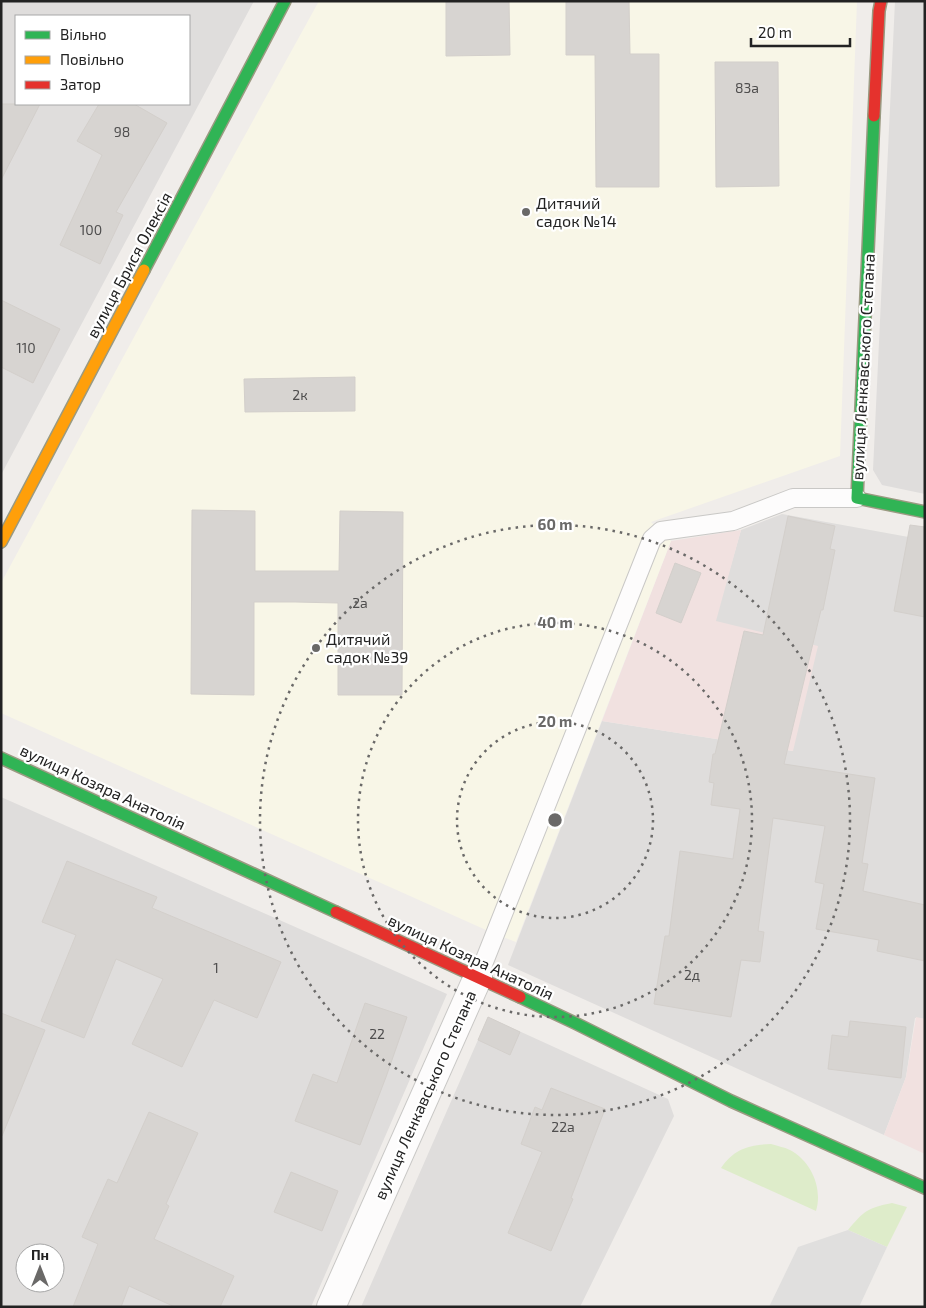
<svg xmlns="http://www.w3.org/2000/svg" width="926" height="1308" font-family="'Exo 2',sans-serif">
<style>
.residential{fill:#dfdddc;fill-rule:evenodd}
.commercial{fill:#f1e1e0}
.education{fill:#f8f6e7}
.grass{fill:#deecca}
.parking{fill:#e0dfde}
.building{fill:#d7d4d1;stroke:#d3cfcb}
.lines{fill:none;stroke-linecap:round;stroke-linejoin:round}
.lane-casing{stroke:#c9c8c6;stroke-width:20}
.street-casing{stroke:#c9c8c6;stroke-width:30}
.fast-casing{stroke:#9a9a81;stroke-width:14}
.slow-casing{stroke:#9a9a81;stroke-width:14}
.jam-casing{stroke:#9a9a81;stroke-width:14}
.lane{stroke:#fdfcfc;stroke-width:18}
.street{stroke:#fdfcfc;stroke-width:28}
.fast{stroke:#30b455;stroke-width:11}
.slow{stroke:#ff9f0a;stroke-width:11}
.jam{stroke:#e5322d;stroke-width:11}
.ring{fill:none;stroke:#6a6968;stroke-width:2.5;stroke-dasharray:2.5 5}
.poi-dot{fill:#6a6968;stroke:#fff;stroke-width:2}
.labels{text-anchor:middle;stroke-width:4.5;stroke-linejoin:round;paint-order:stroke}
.number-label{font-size:14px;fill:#4f4e4e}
.poi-label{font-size:16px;fill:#222;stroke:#fff;text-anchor:start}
.street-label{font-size:16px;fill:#222;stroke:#fff}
.centre{fill:#6a6968;stroke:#fff;stroke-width:2.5}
.ring-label{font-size:15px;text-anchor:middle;font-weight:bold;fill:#6a6968;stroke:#fff;stroke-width:4.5;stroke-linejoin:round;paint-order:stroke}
</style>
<rect width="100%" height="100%" fill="#f0edea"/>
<path class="residential" d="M1,1H254L1,475ZM16,16H189V104H16Z
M895,1H925V494L882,485L873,470Z
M782,514L925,540V1019L915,1018L906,1077L884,1135L508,965L602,721L793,751L715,621L741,530Z
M1,797L447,994L311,1307H1ZM25,1253H55V1283H25Z
M488,1017L668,1099L674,1116L580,1307H361Z"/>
<path class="commercial" d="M741,530L716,621L818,646L793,751L602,721L671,541Z
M916,1017L925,1019V1154L884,1135L906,1077Z"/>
<path class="education" d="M319,1H857L840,456L651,522L671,541L516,942L495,934L1,713V583L153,302Z"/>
<path class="grass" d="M771,1144C777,1146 784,1147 790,1150C811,1161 823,1188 816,1211L721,1168C734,1149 748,1145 771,1144Z
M892,1203L907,1207L887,1247L848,1230C864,1211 867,1208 892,1203Z"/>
<path class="parking" d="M848,1230L887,1247L859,1307H769L798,1247Z"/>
<path class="building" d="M446,1H509L510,55L446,56Z
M566,1H629L630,54H659V187H596L595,55H566Z
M715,62H778L779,186L716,187Z
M1,104H40L1,180Z
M99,104H134L167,123L116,212L123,215L100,264L60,245L102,155L77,141Z
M1,300L60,329L33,383L1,367Z
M355,377V411L245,412L244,379Z
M192,510L255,511V571H339L340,511L403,512L402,695H338V603L296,602H254V695L191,694Z
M788,516L835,526L830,549L835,550L823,610H821L784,764L875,778L862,863L868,864L863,891L925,905V961L877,951L879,940L816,929L824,884L815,882L825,826L773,818L758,931L764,932L760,962L741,960L731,1017L654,1004L665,936H669L680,851L733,859L740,809L711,805L714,783L709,782L713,754H715L744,631L763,635Z
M910,525L925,527V617L894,611Z
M675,563L701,573L681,623L656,613Z
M67,861L157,897L152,908L281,962L257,1018L214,1000L182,1067L132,1044L163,979L116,959L84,1038L41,1021L76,935L42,922Z
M365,1003L407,1017L386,1077L360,1145L295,1121L313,1074L337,1083Z
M1,1013L45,1030L2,1136H1Z
M488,1017L520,1032L510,1055L478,1040Z
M850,1021L906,1027L901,1078L828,1069L832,1035L848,1037Z
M551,1088L605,1109L571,1198L573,1199L551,1251L508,1233L542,1152L521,1144L535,1107L542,1110Z
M149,1112L198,1133L166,1204L169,1206L154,1239L234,1276L220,1307H175L129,1286L121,1307H73L98,1244L82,1237L108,1179L117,1183Z
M291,1172L338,1191L322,1231L274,1212Z"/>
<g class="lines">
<g class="lane-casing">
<path id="lane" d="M478,977L652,539L661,531L733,521L793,498H857"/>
</g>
<g class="street-casing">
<path id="street" d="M331,1307L478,977"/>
</g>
<g class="fast-casing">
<path id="fast" d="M874,116L857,498L925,512
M144,270L285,1
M1,758L336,912
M520,997L575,1023L731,1101L925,1188"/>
</g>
<g class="slow-casing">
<path id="slow" d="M1,542L144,270"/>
</g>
<g class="jam-casing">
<path id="jam" d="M874,116L879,11L881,1
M336,912L520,997"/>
</g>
<use href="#lane" class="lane"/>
<use href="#street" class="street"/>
<use href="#fast" class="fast"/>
<use href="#slow" class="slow"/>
<use href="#jam" class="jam"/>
</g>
<g class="ring">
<circle cx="555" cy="820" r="98"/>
<circle cx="555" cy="820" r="197"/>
<circle cx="555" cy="820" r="295"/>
</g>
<g class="poi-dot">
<circle cx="526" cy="212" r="5"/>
<circle cx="316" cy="648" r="5"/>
</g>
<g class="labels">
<g class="number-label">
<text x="747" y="93">83а</text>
<text x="122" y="137">98</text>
<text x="91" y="235">100</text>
<text x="26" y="353">110</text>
<text x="300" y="400">2к</text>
<text x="360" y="608">2а</text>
<text x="216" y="973">1</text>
<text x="692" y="980">2д</text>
<text x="377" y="1039">22</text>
<text x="563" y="1132">22а</text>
</g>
<g class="poi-label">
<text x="536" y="209">Дитячий<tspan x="536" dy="18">садок №14</tspan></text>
<text x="326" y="645">Дитячий<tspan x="326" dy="18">садок №39</tspan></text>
</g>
<g class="street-label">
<text transform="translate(129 265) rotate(-62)" y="6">вулиця Брися Олексія</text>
<text transform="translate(863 367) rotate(-87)" y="6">вулиця Ленкавського Степана</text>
<text transform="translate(103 787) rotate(25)" y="6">вулиця Козяра Анатолія</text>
<text transform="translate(471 957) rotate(25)" y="6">вулиця Козяра Анатолія</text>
<text transform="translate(425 1095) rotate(-66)" y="6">вулиця Ленкавського Степана</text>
</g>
</g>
<circle cx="555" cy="820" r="8" class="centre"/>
<g class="ring-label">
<text x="555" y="530">60 m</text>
<text x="555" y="628">40 m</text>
<text x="555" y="727">20 m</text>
</g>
<rect width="926" height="1308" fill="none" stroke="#222222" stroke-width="5"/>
<rect x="15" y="15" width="175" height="90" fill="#ffffff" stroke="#a7a7a7"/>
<rect x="25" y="31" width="25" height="8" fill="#30b455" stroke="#a7a7a7"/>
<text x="60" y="40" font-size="15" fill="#222222">Вільно</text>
<rect x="25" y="56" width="25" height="8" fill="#ff9f0a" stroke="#a7a7a7"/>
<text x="60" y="65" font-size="15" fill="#222222">Повільно</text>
<rect x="25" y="81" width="25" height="8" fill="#e5322d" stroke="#a7a7a7"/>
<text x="60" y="90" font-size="15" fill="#222222">Затор</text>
<g transform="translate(40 1268)"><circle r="24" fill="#ffffff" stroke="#a7a7a7"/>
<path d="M0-4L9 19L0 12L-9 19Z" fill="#6a6968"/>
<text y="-8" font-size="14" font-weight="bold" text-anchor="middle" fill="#222222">Пн</text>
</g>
<path d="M751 38v8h99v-8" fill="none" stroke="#222222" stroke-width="2.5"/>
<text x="758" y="38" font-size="15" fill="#222222" stroke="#ffffff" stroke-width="4" paint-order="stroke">20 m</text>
</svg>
